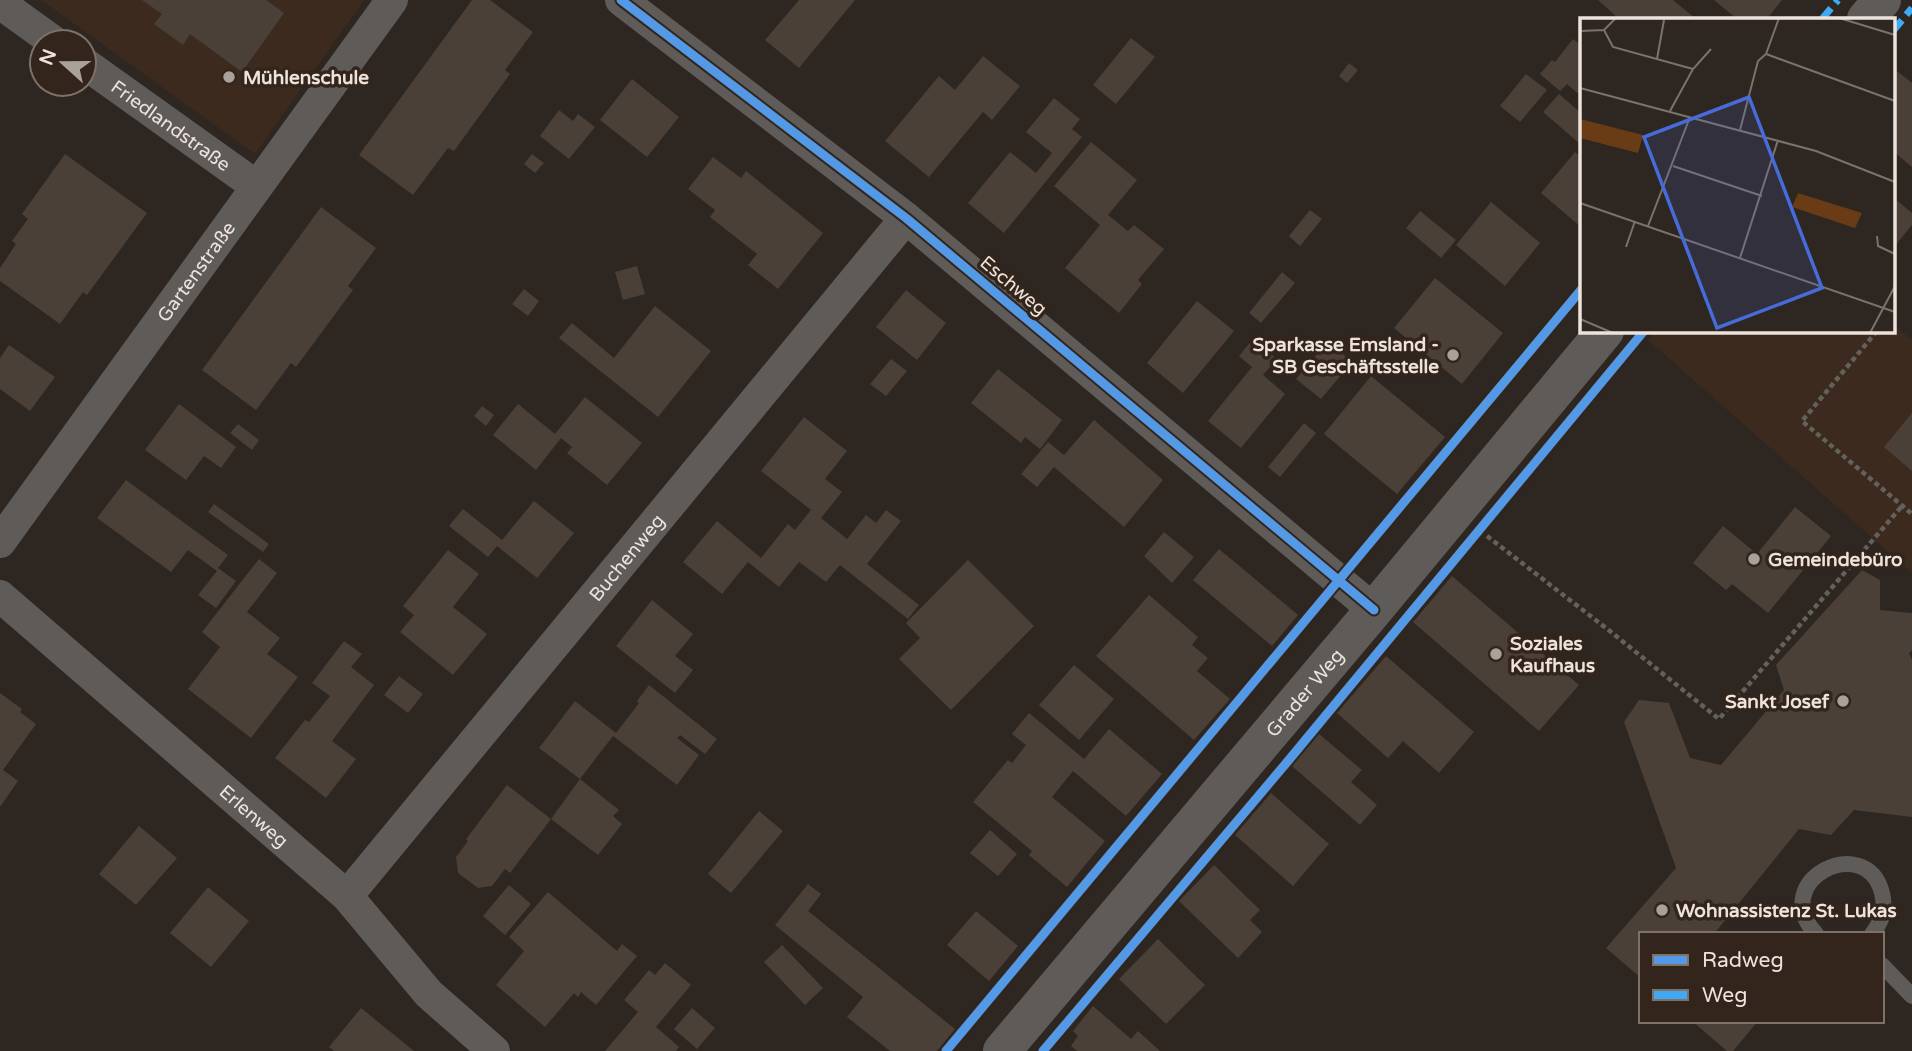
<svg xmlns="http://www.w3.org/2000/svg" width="1912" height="1051" font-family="'Varela Round',sans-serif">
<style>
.built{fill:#3c2a1e}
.building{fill:#4b4038}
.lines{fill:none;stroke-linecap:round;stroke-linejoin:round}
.path{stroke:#64615d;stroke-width:4.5;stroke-dasharray:5 3.5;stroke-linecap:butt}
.service{stroke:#5f5b58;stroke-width:16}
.minor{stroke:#5f5b58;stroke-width:32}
.tertiary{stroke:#5f5b58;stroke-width:38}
.quiet{stroke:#3fa9f5;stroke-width:7;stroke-dasharray:14 7;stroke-linecap:butt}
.cycleway-casing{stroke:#33251b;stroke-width:13}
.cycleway{stroke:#5399e6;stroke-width:9}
.poi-dot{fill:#aaa19b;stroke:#33251b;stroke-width:2.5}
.labels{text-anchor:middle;stroke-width:7;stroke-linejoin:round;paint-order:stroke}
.poi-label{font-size:19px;font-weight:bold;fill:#ede3dc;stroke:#33251b;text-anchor:start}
.street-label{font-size:19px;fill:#ede3dc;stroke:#33251b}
.inset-road{fill:none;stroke:#7a726c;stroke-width:2}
.view{fill:#476cd9;fill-opacity:0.15;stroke:#476cd9;stroke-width:3.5}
.inset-edge{fill:none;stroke:#ede3dc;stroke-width:3.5}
</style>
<rect width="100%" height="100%" fill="#2d2621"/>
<path class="built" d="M41,0H364L255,154Z
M1893,324L1912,340V573L1648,340L1656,331H1893Z"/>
<path class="building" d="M142,0H266L284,13L242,72L190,34L183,45L154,24L162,14Z
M472,0H490L533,32L505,70L510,74L454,151L448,148L413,195L359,155Z
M799,0H855L799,68L765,40Z
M1598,0H1673L1696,19H1619Z
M1714,0H1782L1767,19H1737Z
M1131,38L1155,57L1116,104L1093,85Z
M1573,39L1581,45V96L1567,84L1560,91L1540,74L1552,60L1555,62Z
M983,56L1020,86L992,120L983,112L929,177L885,141L939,76L955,90Z
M1349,63L1358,70L1347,83L1339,76Z
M1897,71L1912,83V167L1893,151V76Z
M1526,74L1547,90L1520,122L1500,106Z
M632,79L679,117L647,157L600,120Z
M1559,94L1581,113L1580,144L1543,112Z
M1054,98L1080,119L1072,129L1082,137L1004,233L968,203L1010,152L1036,173L1052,153L1026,132Z
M559,110L573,121L578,114L595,127L569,159L540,136Z
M1091,142L1137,180L1108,215L1128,231L1134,225L1164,249L1138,280L1142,284L1119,313L1065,268L1100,225L1054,186Z
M1575,152L1581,157V227L1541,193Z
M65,154L147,213L87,295L83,292L60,324L0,281V268L16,244L12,241L28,219L22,214Z
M532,154L544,163L535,173L524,164Z
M713,157L741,178L746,171L823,233L778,289L748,265L757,254L710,217L715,210L688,189Z
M1893,197L1912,213V225L1893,248Z
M1491,202L1540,243L1505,286L1456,245Z
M321,207L376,248L348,286L353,290L296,367L291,363L256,410L202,370Z
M1310,210L1322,219L1300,246L1289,236Z
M1420,211L1456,240L1441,258L1406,228Z
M637,266L645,294L623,300L615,272Z
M1282,272L1295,283L1261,323L1249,313Z
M1435,278L1503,333L1462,384L1394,328Z
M524,289L539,301L528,316L512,304Z
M906,290L946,323L917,360L876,327Z
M1197,301L1234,331L1183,393L1147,363Z
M655,306L711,351L658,417L559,338L572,323L614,358Z
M1253,339L1277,359L1263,375L1285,394L1241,448L1208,421L1252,367L1239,356Z
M1328,341L1352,362L1321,399L1296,379Z
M9,345L55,377L30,411L0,389V358Z
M891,359L907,371L886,396L870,384Z
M998,369L1062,420L1040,449L1025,437L1021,443L971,403Z
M1371,376L1445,437L1397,494L1324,434Z
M585,397L642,443L607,485L567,453L572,447L561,438L536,470L493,435L518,404L555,434Z
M179,404L236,447L221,468L204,456L186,480L145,450Z
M482,406L494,415L486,426L474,416Z
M1912,413V471L1884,447Z
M804,417L847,451L825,479L842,492L821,518L847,539L866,515L876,523L886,510L901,521L867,564L919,605L908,619L840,565L826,582L799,562L779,587L748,562L722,594L683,562L717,521L761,558L788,524L795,530L811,510L761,471Z
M1094,420L1163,480L1124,527L1054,467L1037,487L1021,474L1048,442L1064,455Z
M1304,423L1316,433L1280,477L1268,467Z
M238,424L259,440L252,450L230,433Z
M126,480L228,555L218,568L236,581L216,608L198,595L217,571L188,550L171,572L97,518Z
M534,501L574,533L537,578L497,546L488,557L449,526L463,509L502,540Z
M214,504L269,544L263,552L208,512Z
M1795,507L1831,536L1768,613L1732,584L1726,590L1693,563L1723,526L1757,554Z
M1164,532L1194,557L1172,583L1144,556Z
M1219,549L1298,615L1272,646L1193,580Z
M448,550L479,574L453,607L487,634L453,675L400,632L414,615L403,606Z
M259,559L277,573L247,612L280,638L267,654L298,677L251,738L188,689L220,647L202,632Z
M968,560L1034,626L951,710L899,659L920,638L906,623Z
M1862,570L1880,580V610L1912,613V650L1909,653L1912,660V817L1854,810L1831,835L1799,829L1714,934H1641V978L1606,948L1676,868L1624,722L1639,700L1669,703L1690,758L1721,765L1784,690L1776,665Z
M1452,576L1579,685L1539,731L1413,622Z
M1149,595L1198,637L1192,645L1208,658L1197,671L1230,699L1194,740L1096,656Z
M652,600L693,634L675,656L693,670L675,693L616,646Z
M344,641L362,654L351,667L374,685L332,741L356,759L326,798L275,758L305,720L309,722L330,696L312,683Z
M1386,656L1474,732L1439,773L1403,741L1388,758L1337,713Z
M1074,665L1114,699L1079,740L1039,705Z
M399,676L423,694L408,713L384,695Z
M649,685L717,739L705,754L680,735L677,738L699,755L677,785L613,736L580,779L539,748L575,701L616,733L639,703L637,701Z
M0,693L22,709L20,712L36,724L3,770L18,781L0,807Z
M1029,713L1084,759L1109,729L1162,774L1126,816L1073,771L1052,797L1105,841L1067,887L1029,855L1032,851L973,802L1008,760L1012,763L1026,745L1012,734Z
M1319,734L1362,770L1351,782L1377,805L1360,825L1292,766Z
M580,779L619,810L613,816L622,824L598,855L551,819Z
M507,785L551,819L510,873L505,869L492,886L478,888L458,873L456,857L468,841L466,839Z
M1271,793L1329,844L1293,886L1235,835Z
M759,811L783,831L731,893L708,874Z
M139,826L177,858L136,905L99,874Z
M990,830L1017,854L998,876L970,853Z
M1214,865L1260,910L1250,920L1262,932L1238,958L1179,901Z
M808,884L821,894L808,911L955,1029L937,1051H890L847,1017L863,997L775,925Z
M509,885L531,904L505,935L483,916Z
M208,887L249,921L211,967L170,933Z
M548,892L617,951L622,944L637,956L596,1005L581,992L578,997L574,993L545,1027L496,985L524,951L509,937Z
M976,911L1018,946L989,981L947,945Z
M1158,939L1205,985L1166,1024L1119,979Z
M782,945L823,988L805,1005L764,962Z
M665,963L691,985L656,1027L679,1047L676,1051H605L638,1012L624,1000L649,970L655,975Z
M1093,1006L1131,1039L1138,1031L1160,1051H1077L1071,1046L1078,1036L1073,1031Z
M361,1008L414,1051H334L329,1047Z
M692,1008L715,1028L697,1049L674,1029Z
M1692,1021H1758L1733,1051H1727Z"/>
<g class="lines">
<path class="path" d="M1877,331L1802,421L1912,514
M1487,536L1606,628L1719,719L1902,506"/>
<path class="service" d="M1816,934C1767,880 1866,831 1882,893C1886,909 1882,922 1872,934
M1882,965L1912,996"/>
<g class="minor">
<path d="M621,0L906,218L1374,610"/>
<path d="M0,3L54,42"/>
<path id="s1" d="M84,63L256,186"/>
<path id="s2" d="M0,542L392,0"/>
<path id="s3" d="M0,596L347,896L429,994L494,1051"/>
<path id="s4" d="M347,896L906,218"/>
</g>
<g class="tertiary">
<path d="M1866,19L1882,0"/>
<path id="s5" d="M1002,1051L1374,610L1605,331"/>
</g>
<path class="quiet" d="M1822,19L1838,0
M1893,31L1912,8"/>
<g class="cycleway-casing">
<path id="cycleway" d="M621,0L906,218L1374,610
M946,1051L1581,290
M1043,1051L1288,761L1644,331"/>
</g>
<use href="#cycleway" class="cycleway"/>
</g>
<g class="poi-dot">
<circle cx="229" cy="77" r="7"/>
<circle cx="1453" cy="355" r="7"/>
<circle cx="1754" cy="559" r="7"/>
<circle cx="1496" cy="654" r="7"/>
<circle cx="1843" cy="701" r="7"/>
<circle cx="1662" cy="910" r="7"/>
</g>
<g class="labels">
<g class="poi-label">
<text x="243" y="84">Mühlenschule</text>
<text x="1439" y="351" text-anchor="end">Sparkasse Emsland -<tspan x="1439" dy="22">SB Geschäftsstelle</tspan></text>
<text x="1768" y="566">Gemeindebüro</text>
<text x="1510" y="650">Soziales<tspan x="1510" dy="22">Kaufhaus</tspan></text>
<text x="1829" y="708" text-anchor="end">Sankt Josef</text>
<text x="1676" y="917">Wohnassistenz St. Lukas</text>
</g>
<g class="street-label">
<text dy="7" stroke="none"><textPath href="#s1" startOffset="107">Friedlandstraße</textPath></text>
<text dy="7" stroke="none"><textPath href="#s2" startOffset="334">Gartenstraße</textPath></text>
<text transform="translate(1014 285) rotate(40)" y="7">Eschweg</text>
<text dy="7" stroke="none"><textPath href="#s4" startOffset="439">Buchenweg</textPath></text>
<text dy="7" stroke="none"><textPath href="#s5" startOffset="469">Grader Weg</textPath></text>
<text dy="7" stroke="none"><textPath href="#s3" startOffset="336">Erlenweg</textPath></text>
</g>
</g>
<g transform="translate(1580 18)">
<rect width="315" height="315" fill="#2d2621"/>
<path d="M0,101L63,117L58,135L0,120ZM218,175L282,195L275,210L212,189Z" fill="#6a3c15"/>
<path class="inset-road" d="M259,0L315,17M24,12L33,29L113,51M0,13L24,12L36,0M186,36L315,83M77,41L84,2M0,70L236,133L315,164M90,93L113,51L131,31M160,112L178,43L186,36L199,0M93,148L182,178M0,185L315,294M68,208L110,99M297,218L298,228L315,236M46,229L55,203M160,240L198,122M0,301L33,315M290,315L315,268"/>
<path class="view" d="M169,79L242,270L137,310L64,119Z"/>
<rect width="315" height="315" class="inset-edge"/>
</g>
<rect x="1639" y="932" width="245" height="91" fill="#33251b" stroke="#7d7168" stroke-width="2"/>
<rect x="1653" y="955" width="35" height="10" fill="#5399e6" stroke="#7d7168" stroke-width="2"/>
<text x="1702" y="967" font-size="21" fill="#ede3dc">Radweg</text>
<rect x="1653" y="990" width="35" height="10" fill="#3fa9f5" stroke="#7d7168" stroke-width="2"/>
<text x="1702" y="1002" font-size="21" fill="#ede3dc">Weg</text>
<g transform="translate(63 63) rotate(291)"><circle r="33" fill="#33251b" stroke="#7d7168" stroke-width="2"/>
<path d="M0-5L12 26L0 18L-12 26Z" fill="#aaa19b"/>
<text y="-10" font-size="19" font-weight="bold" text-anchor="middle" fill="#ede3dc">N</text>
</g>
</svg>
